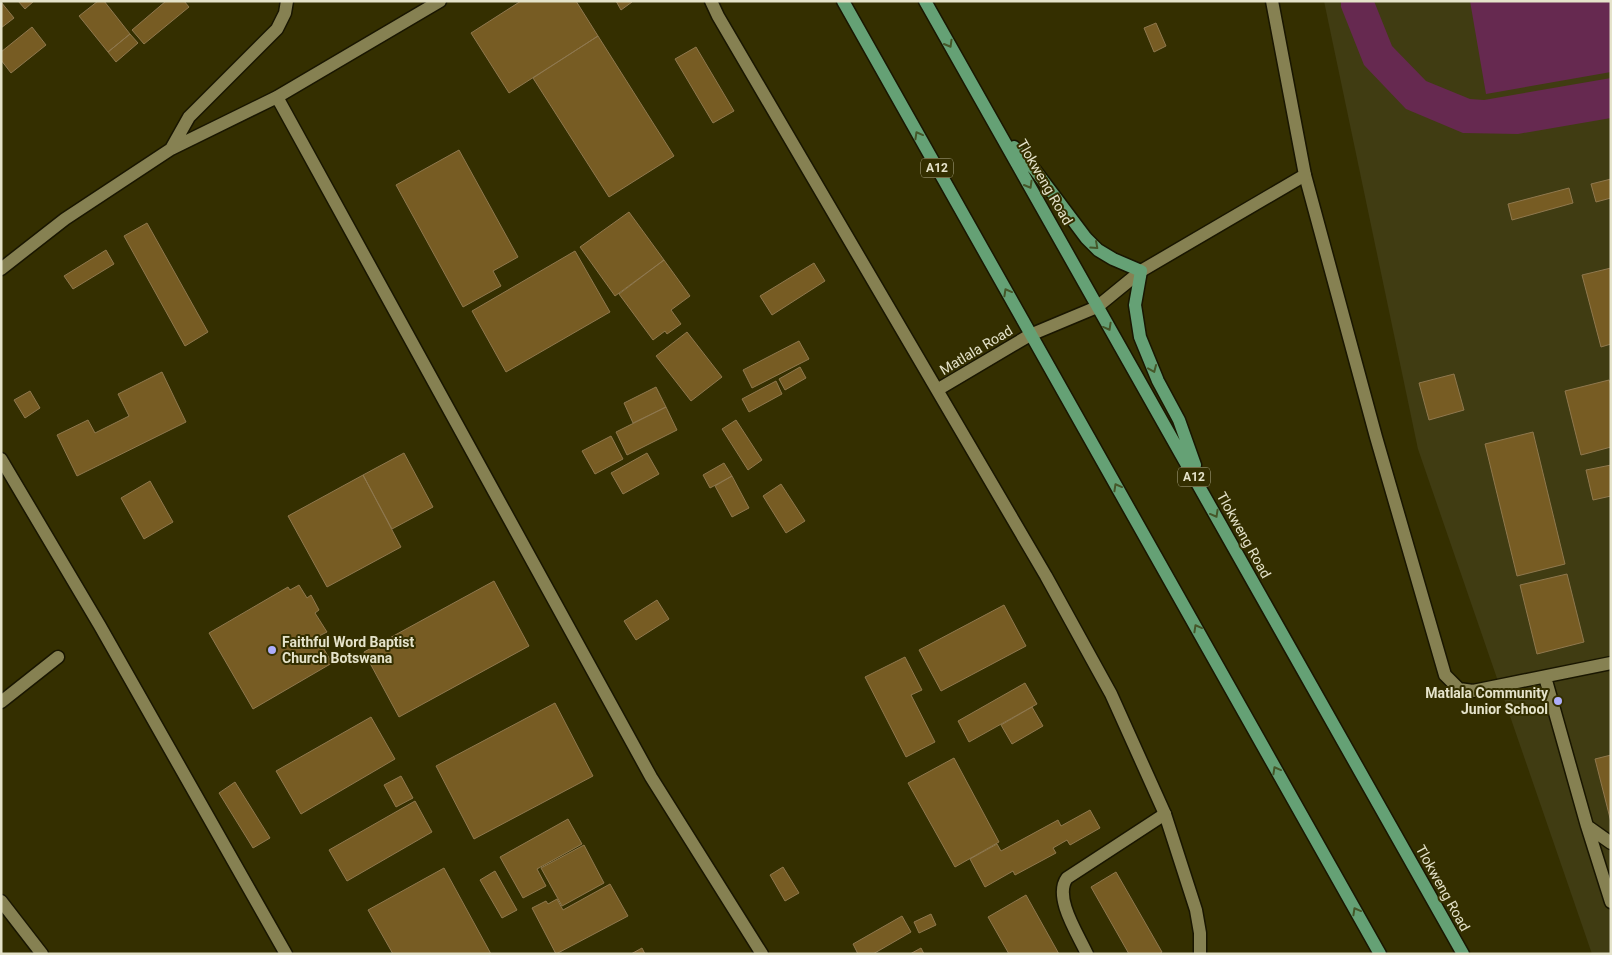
<svg xmlns="http://www.w3.org/2000/svg" width="1612" height="955" font-family="Roboto,sans-serif">
<style>
.built{fill:#403c12}
.green{fill:#662950}
.building{fill:#775c23;stroke:#8f784e}
.lines{fill:none;stroke-linecap:round;stroke-linejoin:round}
.service-casing{stroke:#191601;stroke-width:15}
.minor-casing{stroke:#191601;stroke-width:15}
.tertiary-casing{stroke:#191601;stroke-width:15}
.primary-casing{stroke:#191601;stroke-width:15}
.service{stroke:#868152;stroke-width:12}
.minor{stroke:#868152;stroke-width:12}
.tertiary{stroke:#868152;stroke-width:12}
.primary{stroke:#65a175;stroke-width:12}
.oneway{stroke:#455729}
.poi-dot{fill:#aeaefb;stroke:#342f00;stroke-width:2}
.labels{text-anchor:middle;stroke-width:4;stroke-linejoin:round;paint-order:stroke}
.shield{fill:#342f00;stroke:#b0ad8d;stroke-width:1}
.shield-label{font-size:12px;font-weight:bold;fill:#e5e3ca}
.street-label{font-size:14px;fill:#e5e3ca;stroke:#342f00}
.poi-label{font-size:14px;font-weight:bold;fill:#e5e3ca;stroke:#342f00;text-anchor:start}
</style>
<rect width="100%" height="100%" fill="#342f00"/>
<path class="built" d="M1324,1H1611V954H1592L1418,449Z"/>
<path class="green" d="M1341,1H1374L1392,46L1426,81L1470,99L1484,100L1611,78V118L1518,134L1463,133L1406,109L1364,65L1341,7Z
M1470,1H1611V72L1486,94Z"/>
<path class="building" d="M18,1H34L25,9Z
M98,1H104L130,34L108,52L79,16Z
M166,1H184L189,7L144,44L132,30Z
M521,1H576L598,36L509,93L471,33Z
M616,1H632V2L621,10Z
M1,2L14,18L1,28Z
M1156,23L1166,46L1154,52L1144,28Z
M32,27L46,45L11,73L1,60V52Z
M130,34L138,43L116,62L108,52Z
M598,36L674,156L609,197L533,78Z
M696,47L734,111L713,123L675,59Z
M459,150L518,257L493,271L501,286L463,307L396,185Z
M1611,179V198L1596,202L1591,184Z
M1569,188L1573,203L1512,220L1508,204Z
M629,212L664,260L615,296L580,247Z
M147,223L208,332L185,346L124,236Z
M106,250L114,264L73,289L64,276Z
M575,251L610,312L506,372L472,311Z
M664,260L690,296L671,310L681,324L667,334L665,331L653,340L619,294Z
M814,263L825,281L772,315L760,296Z
M1611,268V344L1601,347L1582,275Z
M687,332L722,377L691,401L656,356Z
M799,341L809,359L752,388L743,370Z
M800,367L806,378L785,390L779,379Z
M162,372L186,422L77,476L57,435L88,420L95,433L129,416L118,394Z
M1454,374L1464,410L1429,420L1419,383Z
M1609,380L1611,385V447L1581,455L1565,391Z
M776,381L782,394L749,412L742,399Z
M656,387L666,407L633,423L624,403Z
M30,391L40,408L25,418L14,400Z
M666,407L677,430L627,455L616,432Z
M736,420L762,460L748,470L722,429Z
M1533,432L1565,564L1517,576L1485,444Z
M611,436L623,459L595,474L582,451Z
M404,453L433,507L392,529L363,475Z
M647,453L659,474L623,494L611,473Z
M724,463L732,476L710,488L703,475Z
M1611,465V496L1593,500L1586,470Z
M363,475L401,547L327,587L288,516Z
M732,476L749,508L732,517L715,486Z
M150,481L173,522L144,539L121,498Z
M781,484L805,521L786,533L763,496Z
M1567,574L1584,642L1537,654L1520,585Z
M494,581L529,646L399,717L364,652Z
M299,585L307,598L311,595L319,610L315,613L327,632L317,637L332,663L253,709L209,633L288,587L290,590Z
M657,600L669,619L636,640L624,621Z
M1004,605L1026,646L941,691L919,650Z
M905,657L922,690L911,695L935,742L906,757L865,677Z
M1025,683L1037,704L969,742L958,721Z
M555,703L593,776L474,839L436,766Z
M1032,707L1043,726L1012,744L1001,725Z
M371,717L395,759L301,814L276,771Z
M1611,755V822L1595,759Z
M954,758L999,842L955,867L908,783Z
M401,776L413,798L396,807L384,785Z
M235,782L270,838L253,848L219,793Z
M415,801L432,832L347,881L329,850Z
M1090,810L1100,828L1070,845L1067,840L1053,848L1056,853L1015,875L1013,871L985,887L970,859L997,844L1001,851L1058,820L1061,826Z
M568,819L582,844L537,869L546,886L523,898L500,857Z
M584,845L604,883L562,906L541,868Z
M783,867L799,893L785,901L770,875Z
M444,868L491,954H393L368,910Z
M495,871L517,910L502,918L480,880Z
M1116,872L1162,952L1159,954H1129L1091,887Z
M610,884L628,916L556,954L532,908L546,901L548,904L557,899L563,910Z
M1026,895L1059,954H1009L988,917Z
M931,914L936,925L919,933L914,922Z
M902,916L911,932L873,954H858L853,944Z
M642,948L645,954H631Z
M921,948L924,954H910Z"/>
<g class="lines">
<g class="service-casing">
<path id="service" d="M1087,954C1078,934 1053,897 1067,878L1165,814"/>
</g>
<g class="minor-casing">
<path id="minor" d="M711,1L718,16L1046,576L1111,694L1165,814L1196,910L1200,933V954
M277,97L651,777L762,954
M171,149L189,117L277,29L285,13L287,1
M1305,175L1376,437L1445,675L1459,689L1473,691L1611,663
M1,269L65,219L171,149L277,97L440,1
M937,390L1030,335
M1,459L100,626L286,954
M1545,677L1587,826L1611,902
M1,702L58,657
M1587,826L1611,843
M1,901L42,954"/>
</g>
<g class="tertiary-casing">
<path id="tertiary" d="M1030,335L1097,307L1141,271L1305,175L1272,1"/>
</g>
<g class="primary-casing">
<path id="primary" d="M843,1L1380,954
M925,1L1463,954
M1014,147L1035,170L1086,238L1098,250L1113,259L1141,271L1135,305L1140,337L1158,381L1179,420L1195,465"/>
</g>
<use href="#service" class="service"/>
<use href="#minor" class="minor"/>
<use href="#tertiary" class="tertiary"/>
<use href="#primary" class="primary"/>
</g>
<defs><path id="oneway-chevron" d="M-2-3.5L2.5 0L-2 3.5" fill="none" stroke-width="1.6" stroke-linecap="round" stroke-linejoin="round" transform="scale(1.25)"/></defs>
<g class="oneway">
<use href="#oneway-chevron" transform="translate(949 44) rotate(60)"/>
<use href="#oneway-chevron" transform="translate(918 135) rotate(-119)"/>
<use href="#oneway-chevron" transform="translate(1029 185) rotate(60)"/>
<use href="#oneway-chevron" transform="translate(1095 246) rotate(42)"/>
<use href="#oneway-chevron" transform="translate(1007 292) rotate(-119)"/>
<use href="#oneway-chevron" transform="translate(1108 327) rotate(61)"/>
<use href="#oneway-chevron" transform="translate(1153 369) rotate(67)"/>
<use href="#oneway-chevron" transform="translate(1117 487) rotate(-119)"/>
<use href="#oneway-chevron" transform="translate(1215 514) rotate(61)"/>
<use href="#oneway-chevron" transform="translate(1197 628) rotate(-119)"/>
<use href="#oneway-chevron" transform="translate(1276 770) rotate(-119)"/>
<use href="#oneway-chevron" transform="translate(1356 911) rotate(-119)"/>
</g>
<g class="poi-dot">
<circle cx="272" cy="650" r="5"/>
<circle cx="1558" cy="701" r="5"/>
</g>
<g class="labels">
<g class="shield">
<rect x="921" y="158.5" width="32" height="19" rx="4"/>
<rect x="1178" y="467.5" width="32" height="19" rx="4"/>
</g>
<g class="shield-label">
<text x="937" y="172">A12</text>
<text x="1194" y="481">A12</text>
</g>
<g class="street-label">
<text transform="translate(1045 182) rotate(60)" y="5">Tlokweng Road</text>
<text transform="translate(976 350) rotate(-31)" y="5">Matlala Road</text>
<text transform="translate(1244 535) rotate(61)" y="5">Tlokweng Road</text>
<text transform="translate(1443 888) rotate(61)" y="5">Tlokweng Road</text>
</g>
<g class="poi-label">
<text x="282" y="647">Faithful Word Baptist<tspan x="282" dy="16">Church Botswana</tspan></text>
<text x="1548" y="698" text-anchor="end">Matlala Community<tspan x="1548" dy="16">Junior School</tspan></text>
</g>
</g>
<rect width="1612" height="955" fill="none" stroke="#e5e3ca" stroke-width="5"/>
</svg>
